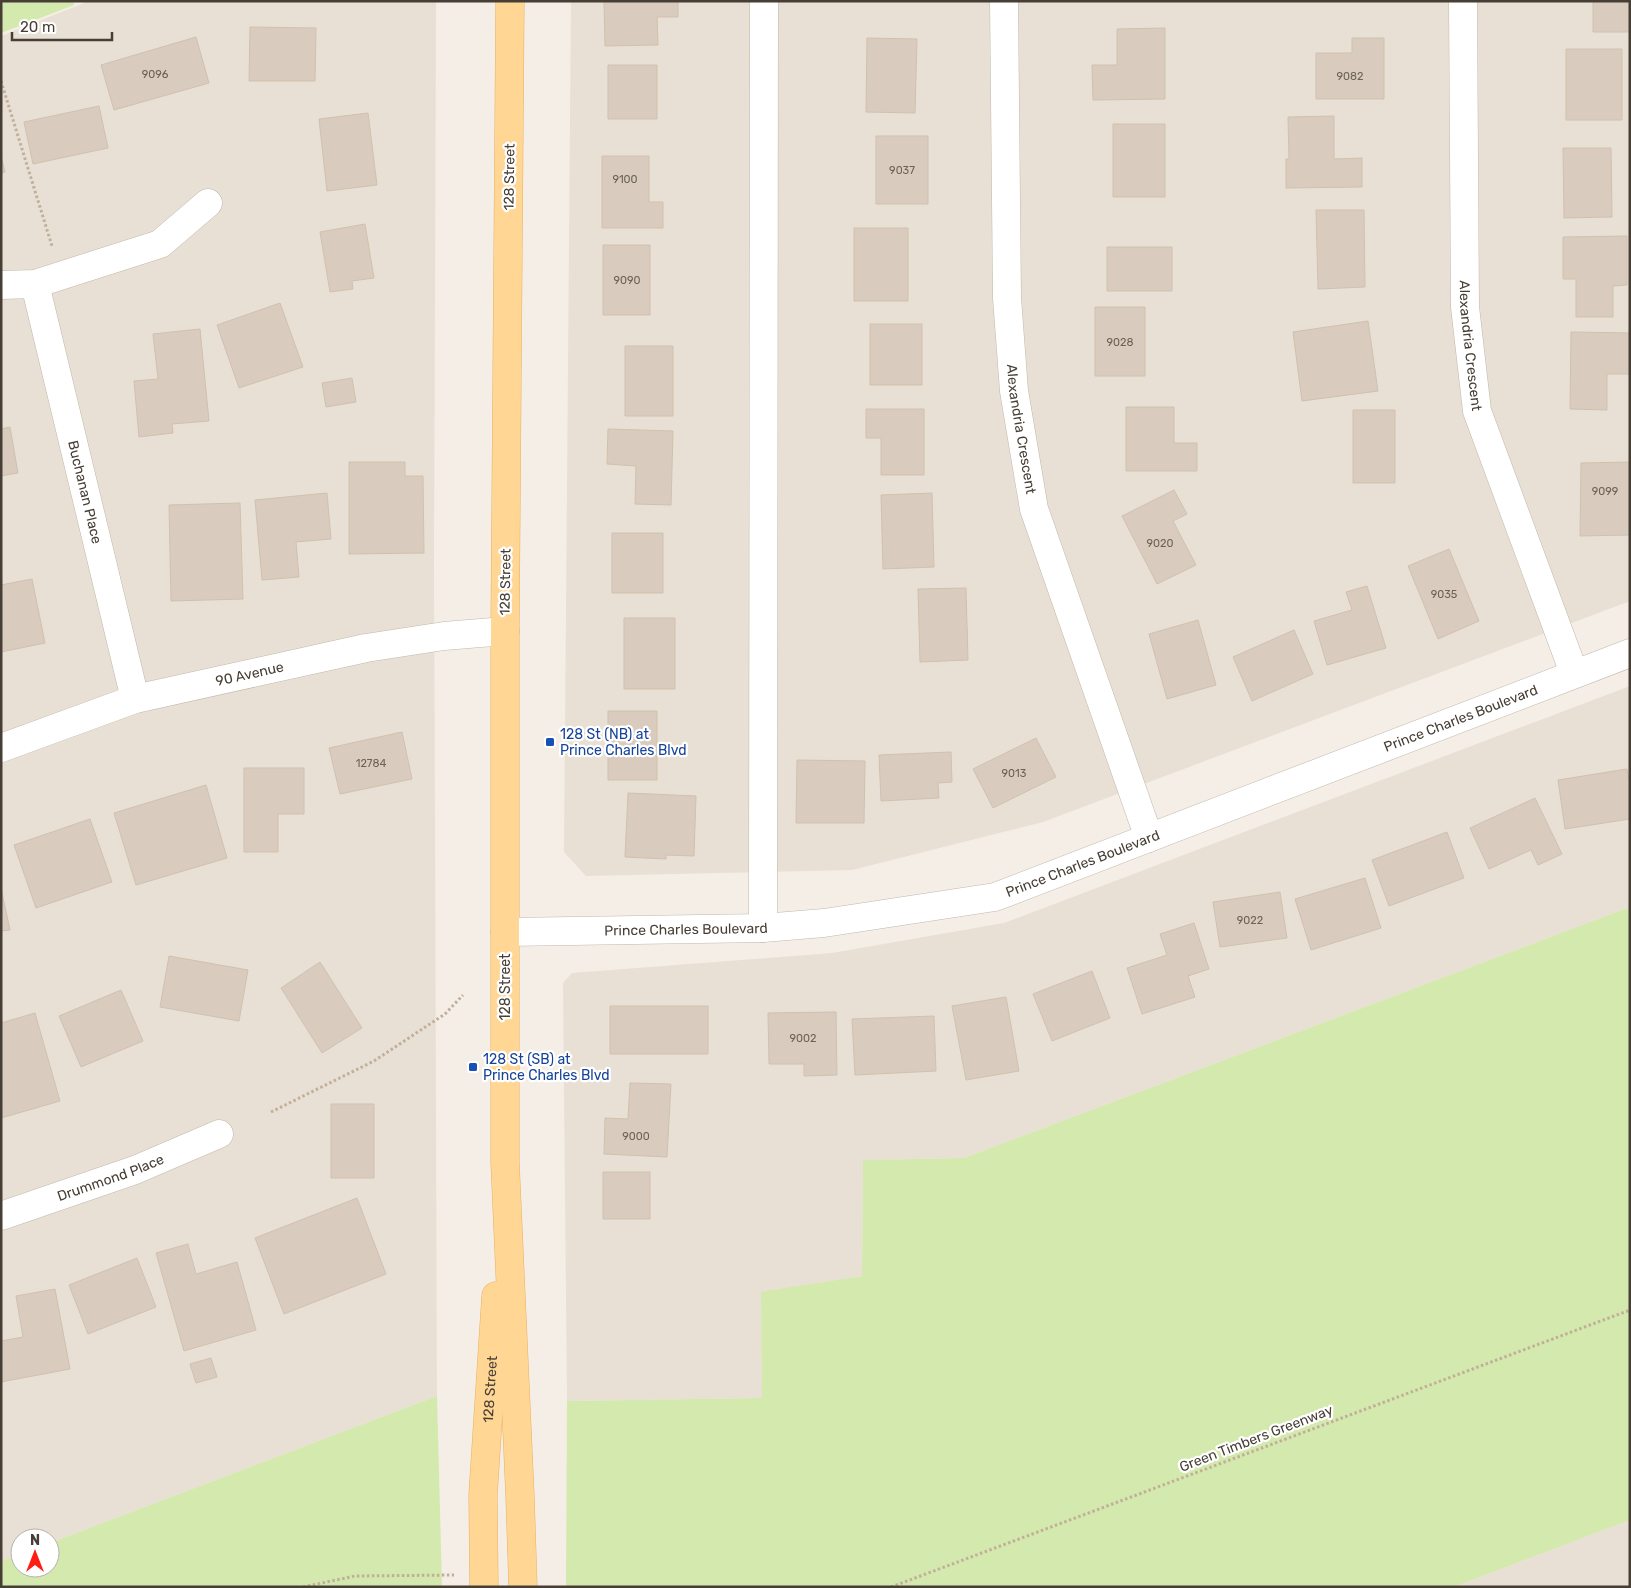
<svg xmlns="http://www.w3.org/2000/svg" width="1631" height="1588" font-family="Rubik,sans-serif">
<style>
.residential{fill:#e8e0d4}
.green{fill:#d4e9ad}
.building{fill:#d9ccbe;stroke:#d1c0ae}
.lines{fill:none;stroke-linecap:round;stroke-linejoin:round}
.minor-casing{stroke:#c2b8ab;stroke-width:29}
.major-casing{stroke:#e8b160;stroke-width:29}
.path{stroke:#c2af99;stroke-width:3;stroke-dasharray:2.5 2.5;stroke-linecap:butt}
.minor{stroke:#fff;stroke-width:28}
.major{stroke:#ffd694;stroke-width:28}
.transit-dot{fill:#1a4fb4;stroke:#fff;stroke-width:2}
.labels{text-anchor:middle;stroke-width:4.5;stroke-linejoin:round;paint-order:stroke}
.number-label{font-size:11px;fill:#6c6257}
.street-label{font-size:14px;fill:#473e35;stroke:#fff}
.transit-label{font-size:14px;fill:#164399;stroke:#fff;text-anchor:start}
</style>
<rect width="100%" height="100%" fill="#f4eee6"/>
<path class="residential" d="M84,1H436L434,564L437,1396L50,1543V1538H20V1554L1,1561V36L84,3Z
M571,1H1630V601L1043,822L852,870L586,876L564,852Z
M1630,686V907L964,1158L863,1160L862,1276L761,1293L762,1398L567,1401L563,983L572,973L832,953L1004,923Z
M1630,1520V1587H1454Z"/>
<path class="green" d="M1,1H73L74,5L1,33Z
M1630,907V1520L1454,1587H566L567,1401L762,1398L761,1292L862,1276L863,1160L964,1158Z
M437,1396L442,1587H1V1561L20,1554V1568H50V1543Z"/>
<path class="building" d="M604,1H678V17H657L658,45L605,46Z
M1593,1H1630V32H1593Z
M250,27L316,28L315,81H249Z
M1165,28V99L1093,100L1092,65H1117V29Z
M196,37L209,83L114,110L101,65Z
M867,38L917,39L915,113L866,112Z
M1352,38H1384V99H1316V53H1352Z
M1566,49H1622V120H1566Z
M608,65H657V119H608Z
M99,106L108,148L33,164L24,122Z
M368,113L377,185L327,191L319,119Z
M1334,116V159L1362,158V187L1286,188V159H1289L1288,117Z
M1113,124H1165V197H1113Z
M876,136H928V204H876Z
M1563,148H1611L1612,217L1564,218Z
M1,156L5,172L1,173Z
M602,156H649V202H663V228H602Z
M1316,210H1364L1365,287L1318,289Z
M365,224L374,278L352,281L353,289L330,292L320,232Z
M854,228H908V301H854Z
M1627,236V285L1613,286V317H1576V279H1563V237Z
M603,245H650V315H603Z
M1107,247H1172V291H1107Z
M280,303L303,367L239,388L217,325Z
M1095,307H1145V376H1095Z
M1368,321L1378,391L1302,401L1293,332Z
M870,324H922V385H870Z
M200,329L209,421L172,424L173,433L139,437L134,381L158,379L153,334Z
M1571,332L1630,333V374H1607V410L1570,409Z
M625,346H673V416H625Z
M352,378L356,402L326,407L322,383Z
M1126,407H1174V443H1197V471H1126Z
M866,409H924V475H881V438H866Z
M1353,410H1395V483H1353Z
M10,427L18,473L1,476V429Z
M608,429L673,431L671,505L635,504L636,466L607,464Z
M349,462H405V476H423L424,553L349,554Z
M1630,462V535L1580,536L1581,463Z
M1174,490L1187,514L1173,521L1196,565L1157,584L1122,516Z
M327,493L331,539L296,542L299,577L262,580L255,500Z
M932,493L934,567L883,569L881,495Z
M240,503L243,599L171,601L169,505Z
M612,533H663V593H612Z
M1449,549L1479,621L1438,639L1408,566Z
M32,579L45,643L1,652V585Z
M1367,586L1386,648L1327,665L1314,621L1352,610L1346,592Z
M966,588L968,660L920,662L918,589Z
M624,618H675V689H624Z
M1198,620L1216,685L1167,699L1149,634Z
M1294,630L1313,674L1252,701L1233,657Z
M608,711H657V780H608Z
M402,732L412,779L340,794L329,748Z
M1036,738L1056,777L993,808L973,769Z
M951,752L952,782L938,783L939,798L881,801L879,755Z
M797,760L865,761L864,823H796Z
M244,768H304V814H278V852H244Z
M1627,769L1630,785V819L1565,829L1558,780Z
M206,785L227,858L136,885L114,813Z
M628,793L696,796L694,856L666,855V859L625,857Z
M1535,798L1562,854L1538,865L1531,850L1489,869L1470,828Z
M90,819L112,882L36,908L14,845Z
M1447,832L1464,878L1389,906L1372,860Z
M1365,878L1381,928L1311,950L1295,899Z
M1,888L10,930L1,931Z
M1280,892L1287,938L1220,947L1213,902Z
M1194,923L1209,969L1188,976L1195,997L1142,1014L1127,968L1167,955L1160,934Z
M169,956L248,970L239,1021L160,1007Z
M320,962L362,1028L322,1053L281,988Z
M1092,971L1110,1018L1052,1041L1033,994Z
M121,990L143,1041L81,1067L59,1016Z
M1006,997L1019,1071L966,1080L952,1006Z
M610,1006H708V1054H610Z
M836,1012L837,1075L804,1076V1064H769L768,1013Z
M35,1013L60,1101L1,1118V1023Z
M934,1016L936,1071L855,1075L852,1019Z
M630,1083L671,1084L667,1157L604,1154L605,1118L628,1119Z
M331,1104H374V1178H331Z
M603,1172H650V1219H603Z
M357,1198L386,1274L284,1314L255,1238Z
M188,1244L196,1274L237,1262L256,1330L184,1351L156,1253Z
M137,1258L156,1307L88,1334L69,1285Z
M55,1289L70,1369L1,1382V1341L23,1337L16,1296Z
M211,1358L217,1377L196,1383L190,1364Z"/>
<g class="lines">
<g class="minor-casing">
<g id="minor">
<path id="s1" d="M1004,1L1007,298L1014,391L1034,509L1149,838"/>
<path id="s2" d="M1463,1L1465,307L1477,411L1574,673"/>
<path id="s3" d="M35,284L135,699"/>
<path d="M1,285L35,284L160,244L208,203"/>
<path id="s4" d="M1,748L135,699L366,648L444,636L505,631"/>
<path d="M763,928L764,1"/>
<path id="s5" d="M505,932L763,928L824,923L995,897L1630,653"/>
<path id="s6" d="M1,1216L135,1170L219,1134"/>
</g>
</g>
<g class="major-casing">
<g id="major">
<path d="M510,1L505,631V1162L520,1496L523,1587"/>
<path id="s7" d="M484,1587L483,1495L496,1296"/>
</g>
</g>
<path class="path" d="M1,81L52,246
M271,1112L374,1061L445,1014L463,995
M303,1587L355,1576L454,1575
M891,1587L1630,1310"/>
<use href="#minor" class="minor"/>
<use href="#major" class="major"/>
</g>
<g class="transit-dot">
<rect x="545" y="737" width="10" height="10" rx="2.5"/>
<rect x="468" y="1062" width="10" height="10" rx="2.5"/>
</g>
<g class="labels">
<g class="number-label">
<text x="155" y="78">9096</text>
<text x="1350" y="80">9082</text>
<text x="902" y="174">9037</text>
<text x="625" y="183">9100</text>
<text x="627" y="284">9090</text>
<text x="1120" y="346">9028</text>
<text x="1605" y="495">9099</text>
<text x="1160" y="547">9020</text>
<text x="1444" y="598">9035</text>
<text x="371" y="767">12784</text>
<text x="1014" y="777">9013</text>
<text x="1250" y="924">9022</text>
<text x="803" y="1042">9002</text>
<text x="636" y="1140">9000</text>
</g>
<g class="street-label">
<text transform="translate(509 177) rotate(-89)" y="5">128 Street</text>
<text dy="5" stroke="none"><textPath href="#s2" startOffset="345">Alexandria Crescent</textPath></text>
<text dy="5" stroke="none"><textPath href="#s1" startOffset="429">Alexandria Crescent</textPath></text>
<text dy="5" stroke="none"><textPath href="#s3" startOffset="214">Buchanan Place</textPath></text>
<text transform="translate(505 582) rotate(-89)" y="5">128 Street</text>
<text dy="5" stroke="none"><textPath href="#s4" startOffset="260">90 Avenue</textPath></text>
<text dy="5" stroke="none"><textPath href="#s5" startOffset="991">Prince Charles Boulevard</textPath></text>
<text dy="5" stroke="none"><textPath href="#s5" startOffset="586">Prince Charles Boulevard</textPath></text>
<text dy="5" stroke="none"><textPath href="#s5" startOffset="181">Prince Charles Boulevard</textPath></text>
<text transform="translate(505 987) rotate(-90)" y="5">128 Street</text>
<text dy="5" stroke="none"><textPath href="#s6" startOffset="116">Drummond Place</textPath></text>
<text dy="5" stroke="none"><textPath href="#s7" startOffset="198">128 Street</textPath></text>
<text transform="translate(1256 1438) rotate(-21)" y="5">Green Timbers Greenway</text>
</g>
<g class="transit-label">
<text x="560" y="739">128 St (NB) at<tspan x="560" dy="16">Prince Charles Blvd</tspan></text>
<text x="483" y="1064">128 St (SB) at<tspan x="483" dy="16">Prince Charles Blvd</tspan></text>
</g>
</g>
<rect width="1631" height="1588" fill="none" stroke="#473e35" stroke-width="5"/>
<g transform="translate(35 1553)"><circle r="24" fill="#ffffff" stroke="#b5b2ae"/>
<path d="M0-4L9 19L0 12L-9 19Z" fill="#ff1e12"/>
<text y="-8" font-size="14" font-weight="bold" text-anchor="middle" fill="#473e35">N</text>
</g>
<path d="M12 32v8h100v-8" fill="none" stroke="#473e35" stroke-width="2.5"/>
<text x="20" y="32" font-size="15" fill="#473e35" stroke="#ffffff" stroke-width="4" paint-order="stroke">20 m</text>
</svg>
